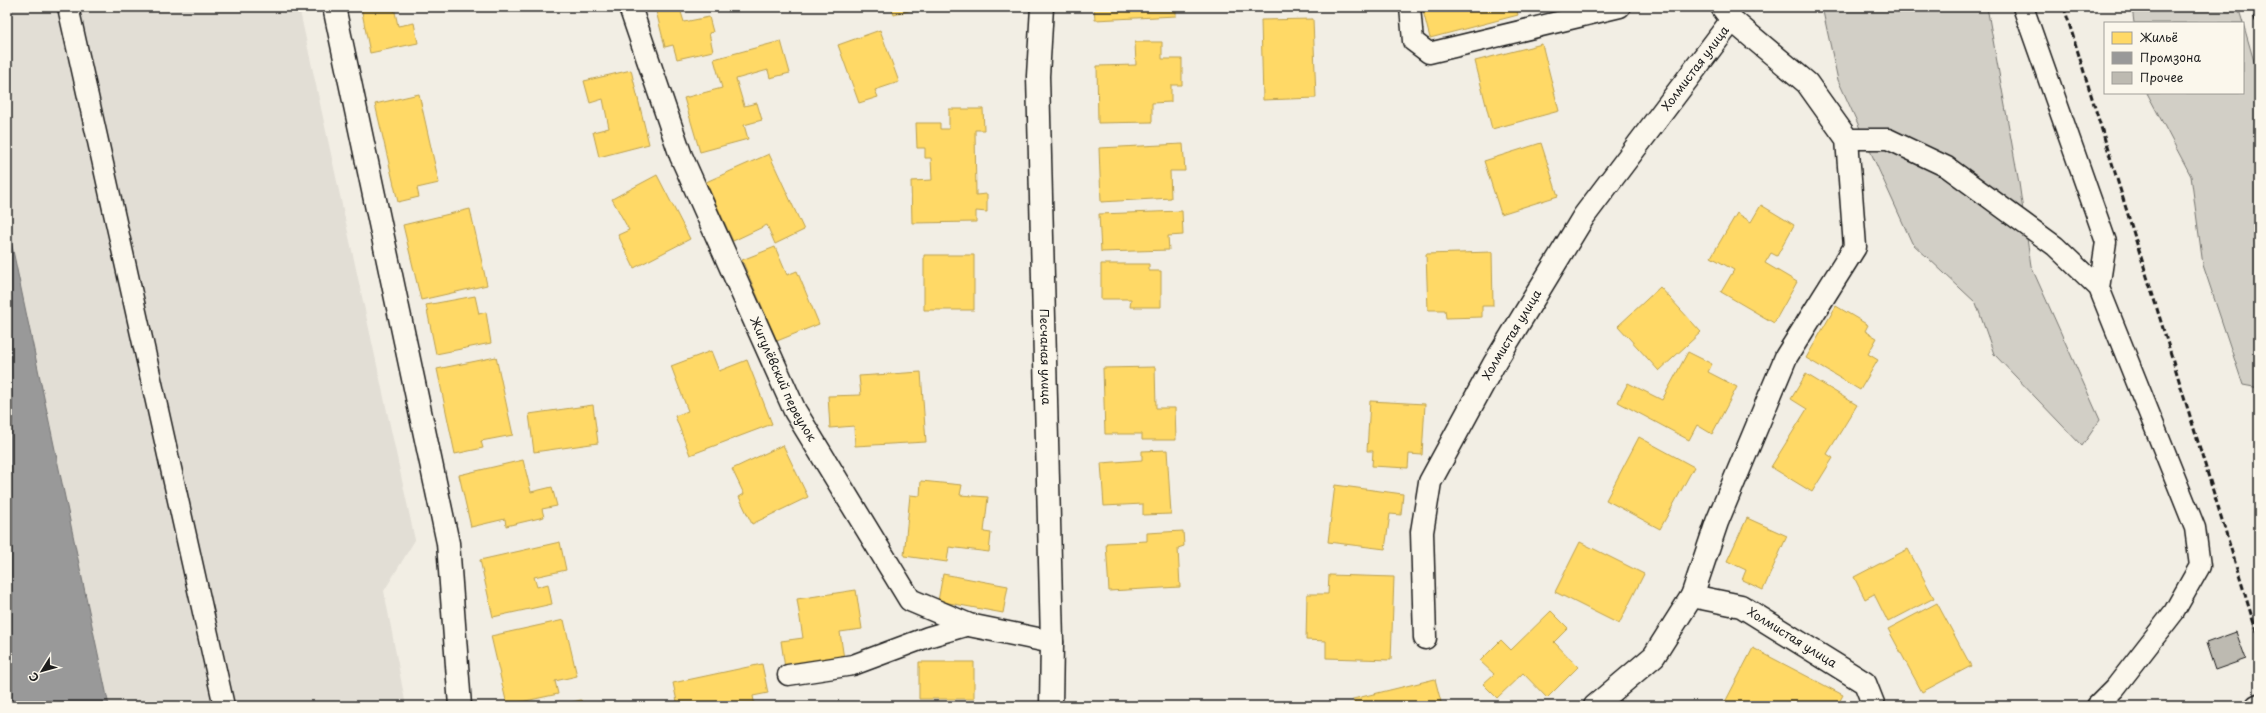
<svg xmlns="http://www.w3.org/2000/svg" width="2266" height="713" font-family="'Playpen Sans',sans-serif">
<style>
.built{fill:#e2ded5}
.green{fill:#d2cfc6;stroke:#777671}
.homes{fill:#ffd966;stroke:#bba050}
.industry{fill:#999;stroke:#747474}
.building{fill:#bdbab1;stroke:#1c1c1c}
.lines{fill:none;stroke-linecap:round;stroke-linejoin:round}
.service-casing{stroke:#1c1c1c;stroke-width:23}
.minor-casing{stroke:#1c1c1c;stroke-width:25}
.tertiary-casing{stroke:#1c1c1c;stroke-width:25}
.service{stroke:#fbf7ec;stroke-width:20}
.minor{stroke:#fbf7ec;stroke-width:22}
.tertiary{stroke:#fbf7ec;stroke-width:22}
.rail{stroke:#1c1c1c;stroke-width:3;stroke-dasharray:6 3;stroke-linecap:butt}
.labels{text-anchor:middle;stroke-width:4;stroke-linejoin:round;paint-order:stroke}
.street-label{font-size:12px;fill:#1c1c1c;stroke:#fbf7ec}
</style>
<rect width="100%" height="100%" fill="#f2eee4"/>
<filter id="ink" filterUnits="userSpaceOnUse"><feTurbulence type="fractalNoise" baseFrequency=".025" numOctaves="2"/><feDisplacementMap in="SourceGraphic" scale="8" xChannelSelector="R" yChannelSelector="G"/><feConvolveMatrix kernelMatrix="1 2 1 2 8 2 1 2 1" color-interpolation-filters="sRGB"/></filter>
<g filter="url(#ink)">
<path class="built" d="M7,7H299L415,540L384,591L406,706H7Z"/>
<path class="green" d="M1822,7H1987L2019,183L2031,266L2100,420L2082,446L1994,354L1976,303L1912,243L1838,80Z
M2132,7H2238L2243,23H2134Z
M2243,23L2259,79V388L2243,385L2203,265L2191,176L2147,93H2243Z"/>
<path class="homes" d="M361,7H394L398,26L414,23L418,43L370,53Z
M655,7H702L681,12L684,22L709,17L713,32L709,33L713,51L677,59L673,45L665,47Z
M891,7H922L894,15Z
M1094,7H1176V16L1095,20Z
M1422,7H1516L1518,15L1430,38Z
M1313,19L1316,98L1263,100L1261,20Z
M880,30L899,82L875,90L878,97L859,103L838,45Z
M781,41L790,73L770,78L768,70L736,79L744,106L757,103L762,120L744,125L748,139L700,152L684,98L722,88L714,59Z
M1135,42H1162V59H1182V85H1171V102L1152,103V122L1098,123L1097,66L1136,65Z
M1542,44L1559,111L1492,129L1475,61Z
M631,70L649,144L599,157L593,132L609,128L603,99L590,103L584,81Z
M419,94L439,183L417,188L419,197L398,202L375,104Z
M949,109H983L984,130H975L976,195L987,194V212L976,211V222L912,223L911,181L932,180L931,158H925V148H917L916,123H940V129H949Z
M1541,143L1558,196L1501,214L1484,161Z
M1183,144L1185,171H1170L1171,198L1101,202L1099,148Z
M769,154L804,230L775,244L767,225L733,241L706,182Z
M657,175L690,239L634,268L618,235L629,230L612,199Z
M1761,205L1794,225L1777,256L1771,253L1765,263L1797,282L1774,323L1721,292L1734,270L1711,257L1737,213L1751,222Z
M470,209L487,285L421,300L403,225Z
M1182,211L1183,235L1168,236L1169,250L1101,252L1099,214Z
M775,247L787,275L797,271L819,324L777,341L742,260Z
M1492,252L1493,306H1482V317L1446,318L1445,310H1428L1426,254Z
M924,255H974V310H924Z
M1101,264H1149V271H1161V307H1130L1131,299H1101Z
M1660,287L1701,332L1659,371L1618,326Z
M475,296L479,314L486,312L491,343L436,354L426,305Z
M1836,306L1868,325L1865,331L1877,338L1868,354L1878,360L1860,390L1806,358Z
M711,351L719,371L747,360L772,424L690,455L675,416L688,411L671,366Z
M1688,352L1712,364L1708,372L1737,387L1712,434L1697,425L1689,440L1618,402L1628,383L1662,400Z
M496,357L513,435L481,441L483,448L455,454L437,369Z
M1155,367L1156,408H1175L1176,440H1142V434H1105L1103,368Z
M921,372L926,442L855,446L854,426L830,428L828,396L861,395L859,376Z
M1806,374L1857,405L1827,454L1833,458L1812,492L1771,467L1807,409L1791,399Z
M1370,401L1425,404L1422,455L1409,454L1408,468L1372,466L1373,451H1367Z
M593,405L598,443L534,452L529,414Z
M1639,437L1694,467L1660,529L1606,500Z
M783,445L808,497L752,524L739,497L744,494L732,469Z
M1167,450L1171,514L1143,515V504L1104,506L1101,463L1142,460V451Z
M523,460L531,492L552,487L557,506L542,509L544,517L506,526L505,519L471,527L459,475Z
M921,481L962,485L960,495L988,497L984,532L991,533L989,552L949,547L947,562L904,556L910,495L920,496Z
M1335,485L1403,494L1401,515L1390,514L1385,549L1328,542Z
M1747,518L1787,536L1763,590L1742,580L1746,570L1727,561Z
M1183,531L1184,546L1178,548L1180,587L1109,591L1106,543L1147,541V533Z
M560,542L566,570L534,577L537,587L548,584L552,604L493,617L480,560Z
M1580,542L1644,574L1619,624L1555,592Z
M1908,549L1934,598L1888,622L1874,594L1865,599L1854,577Z
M943,574L1008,586L1003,613L938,601Z
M1329,575L1394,577L1391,660L1326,658V641L1306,640L1307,594H1328Z
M856,590L862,629L840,632L844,659L785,668L781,641L803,638L797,599Z
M1937,603L1971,666L1922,692L1888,629Z
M1551,611L1568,628L1554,642L1578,667L1547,698L1523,673L1497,698L1483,684L1494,674L1480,661L1501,640L1511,650Z
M564,620L577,676L555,681L558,694L507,705L491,636Z
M1753,648L1843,695L1837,706H1723Z
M919,662H974V699H919Z
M762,664L768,693L753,696L755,706H678L673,683Z
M1435,679L1442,706H1355L1353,699Z
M581,700L583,706H557Z"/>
<path class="industry" d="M7,222L109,706H7Z"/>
<path class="building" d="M2236,632L2246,659L2215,670L2206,643Z"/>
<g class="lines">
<g class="service-casing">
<path id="service" d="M68,7L224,706
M1410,7L1413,41L1429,53L1620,7
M2023,7L2106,242L2099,288
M1847,139H1888L1947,167L2055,246L2099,288L2195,528L2200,566L2174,612L2115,688L2097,706
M788,675L853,665L928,637L969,625"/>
</g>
<g class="minor-casing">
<g id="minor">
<path d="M334,7L448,543L460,706"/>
<path id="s1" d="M630,7L681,156L795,411L910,600L969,625L1052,642"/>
<path id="s2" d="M1042,7L1038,76L1052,642L1051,706"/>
<path id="s3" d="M1692,596L1741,606L1865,683L1874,706"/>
<path id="s4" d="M1425,638L1422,532L1430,482L1494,364L1584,216L1732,20"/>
<path d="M1595,706L1654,656L1692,596L1717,522L1786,357L1855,247L1847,139L1807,83L1732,20L1722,7"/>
</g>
</g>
<g class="tertiary-casing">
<path id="tertiary" d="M2257,706L2259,705"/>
</g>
<use href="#service" class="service"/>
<use href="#minor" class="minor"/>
<use href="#tertiary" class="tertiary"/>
<path class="rail" d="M2064,7L2259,640
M2252,7L2259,31"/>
</g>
</g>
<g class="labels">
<g class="street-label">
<text dy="4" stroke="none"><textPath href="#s4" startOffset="649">Холмистая улица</textPath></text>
<text dy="4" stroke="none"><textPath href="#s4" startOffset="325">Холмистая улица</textPath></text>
<text dy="4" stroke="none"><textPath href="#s2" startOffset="350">Песчаная улица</textPath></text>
<text dy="4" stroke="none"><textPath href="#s1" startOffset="403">Жигулёвский переулок</textPath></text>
<text dy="4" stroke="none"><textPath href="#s3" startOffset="110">Холмистая улица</textPath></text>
</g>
</g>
<rect width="2266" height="713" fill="none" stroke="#fbf7ec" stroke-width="24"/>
<rect x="12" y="12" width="2242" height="689" fill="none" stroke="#1c1c1c" stroke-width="1.5" filter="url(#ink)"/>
<rect x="2104" y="22" width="140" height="72" fill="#fbf7ec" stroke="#a29f99"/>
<rect x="2112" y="32" width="20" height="12" fill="#ffd966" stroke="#a29f99"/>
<text x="2140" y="42" font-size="12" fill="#1c1c1c">Жильё</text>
<rect x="2112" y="52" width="20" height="12" fill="#999999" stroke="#a29f99"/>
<text x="2140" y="62" font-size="12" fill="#1c1c1c">Промзона</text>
<rect x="2112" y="72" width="20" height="12" fill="#bdbab1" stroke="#a29f99"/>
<text x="2140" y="82" font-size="12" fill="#1c1c1c">Прочее</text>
<g transform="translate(42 671) rotate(233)" stroke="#fbf7ec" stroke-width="3" paint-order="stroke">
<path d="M0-3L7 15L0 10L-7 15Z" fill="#1c1c1c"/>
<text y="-6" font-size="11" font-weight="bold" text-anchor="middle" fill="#1c1c1c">С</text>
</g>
</svg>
